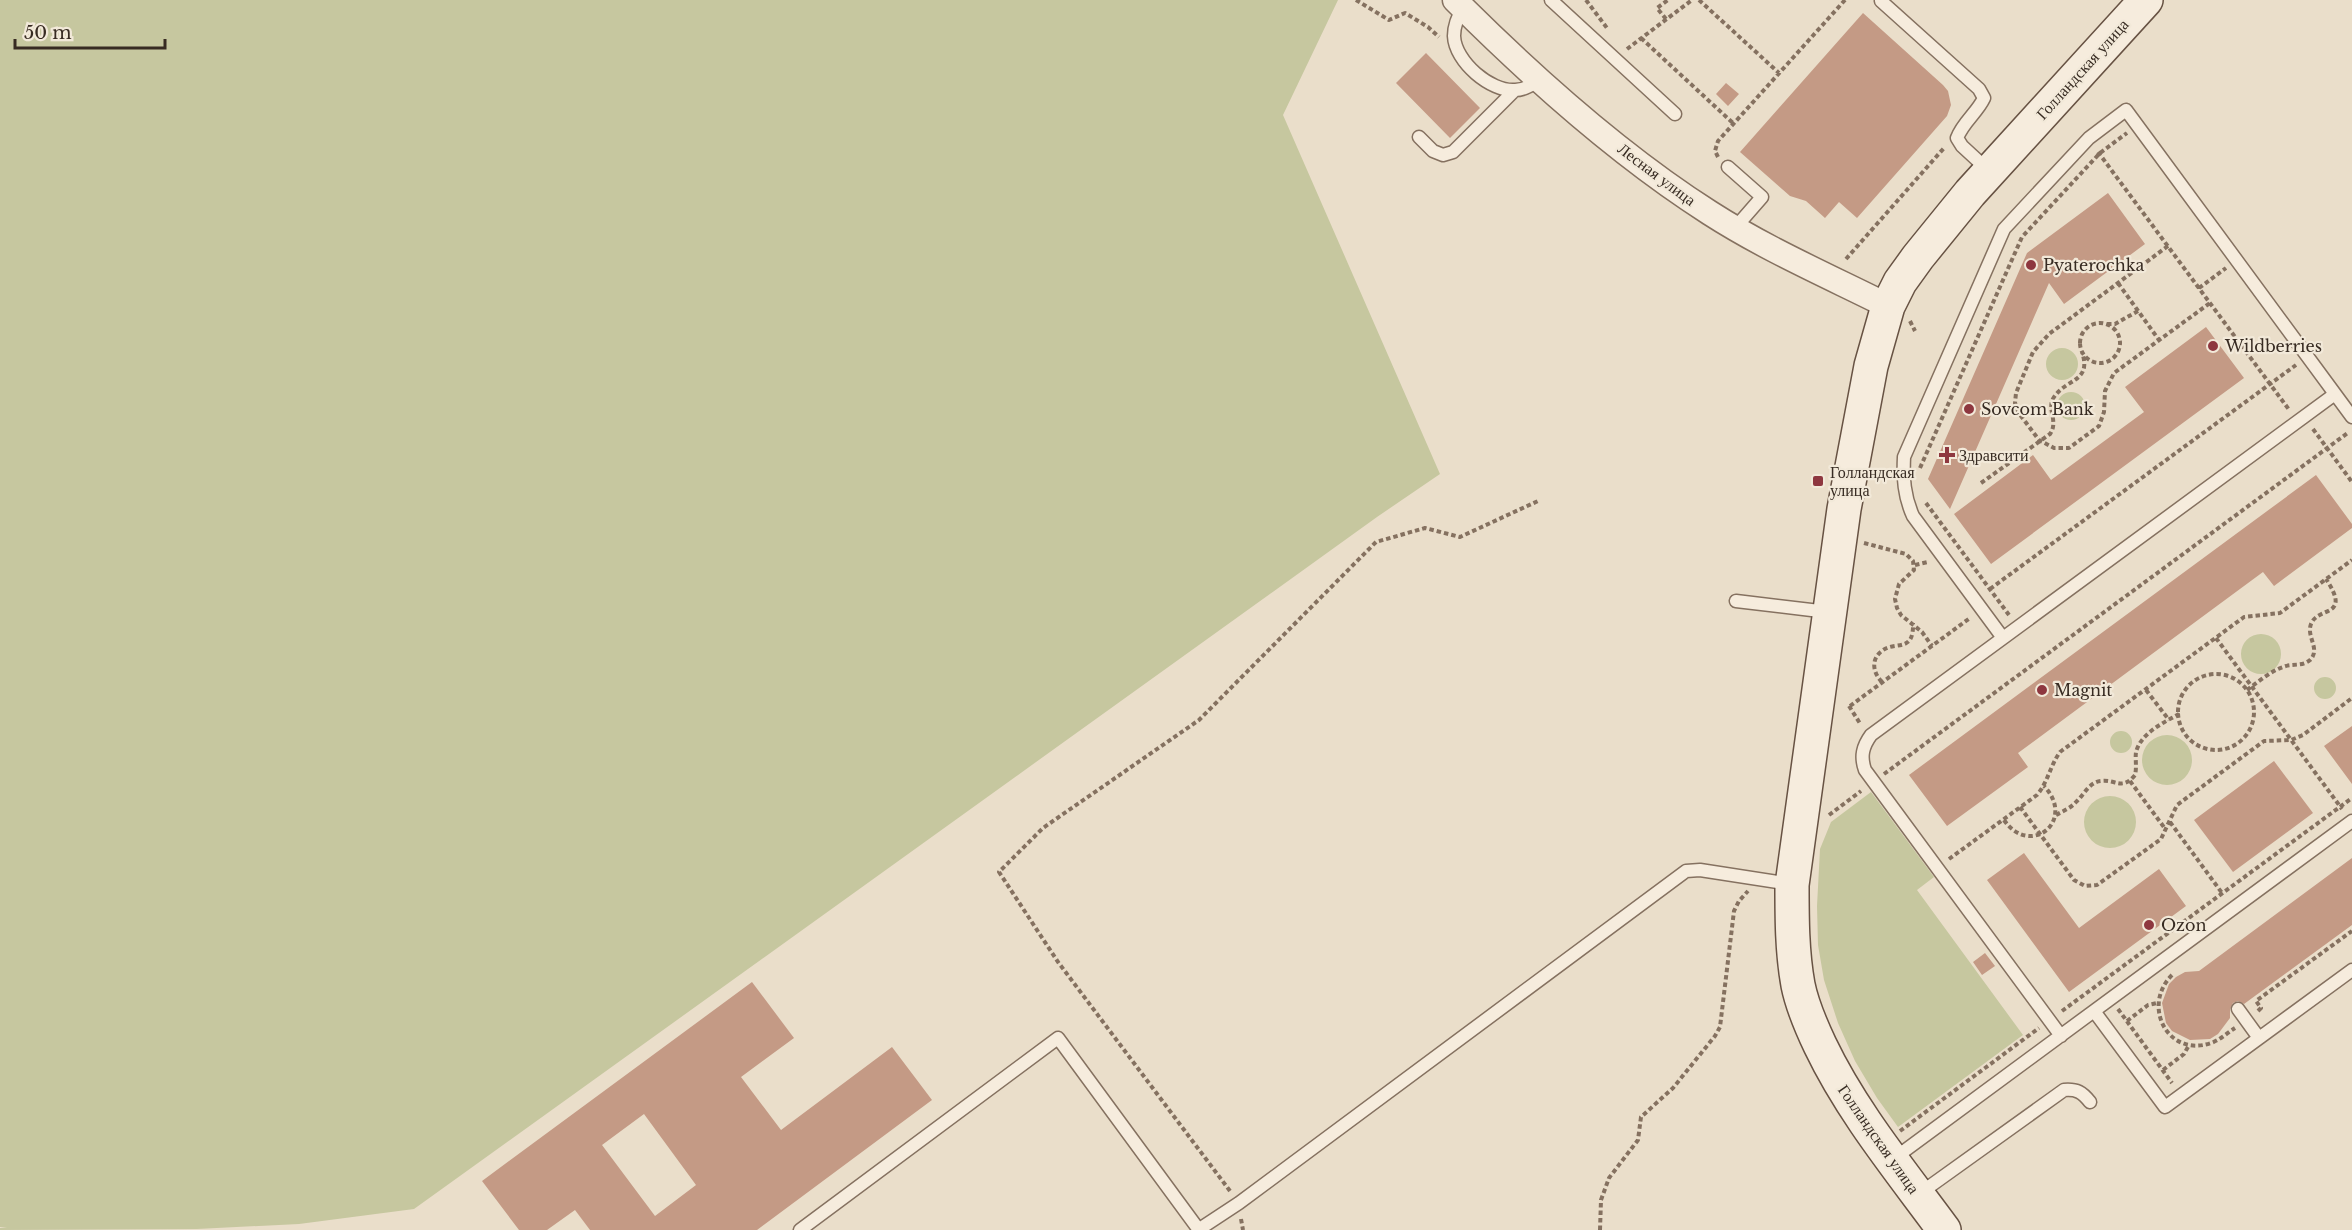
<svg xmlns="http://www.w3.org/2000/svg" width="2352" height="1230" font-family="'Libre Baskerville',serif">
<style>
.green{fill:#c6c79f}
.building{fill:#c49a85;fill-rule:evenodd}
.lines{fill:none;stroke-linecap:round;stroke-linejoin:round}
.lane-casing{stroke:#857160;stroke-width:15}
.street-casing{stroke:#857160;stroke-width:27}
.secondary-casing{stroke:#675243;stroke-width:36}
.path{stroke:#857160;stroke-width:4;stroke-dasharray:4.5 3;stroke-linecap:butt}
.lane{stroke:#f6ecdd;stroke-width:12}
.street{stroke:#f6ecdd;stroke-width:24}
.secondary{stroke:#f6ecdd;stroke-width:33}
.poi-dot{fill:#8e373f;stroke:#f2e9d9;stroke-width:2}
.labels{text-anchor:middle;stroke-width:4.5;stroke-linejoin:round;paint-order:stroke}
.street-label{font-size:16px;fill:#372b22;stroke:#f2e9d9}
.poi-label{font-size:16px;fill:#372b22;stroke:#f2e9d9;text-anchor:start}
</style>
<rect width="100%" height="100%" fill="#eadeca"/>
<path class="green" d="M0,0H1338L1283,115L1440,474L1377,517L414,1209L299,1224L197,1229L0,1230V1228H7L0,1227Z
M2046 364a16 16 0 1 1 32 0a16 16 0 1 1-32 0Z
M2057 406a14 14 0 1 1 28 0a14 14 0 1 1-28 0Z
M2241 654a20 20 0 1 1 40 0a20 20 0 1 1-40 0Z
M2314 688a11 11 0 1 1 22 0a11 11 0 1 1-22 0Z
M2110 742a11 11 0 1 1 22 0a11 11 0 1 1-22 0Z
M2142 760a25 25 0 1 1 50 0a25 25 0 1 1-50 0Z
M1871,792L1934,877L1917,890L2023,1035L1898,1127L1877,1098L1855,1061L1838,1023L1824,980L1818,945L1817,906L1820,849L1831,822Z
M2084 822a26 26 0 1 1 52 0a26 26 0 1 1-52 0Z"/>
<path class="building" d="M1863,13L1943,85L1948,91L1951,105L1947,116L1857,218L1839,202L1825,218L1806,201L1790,196L1740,152Z
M1426,53L1480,108L1450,138L1396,83Z
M1726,83L1739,94L1728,106L1716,94Z
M2108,193L2145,244L2064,304L2049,283L1950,509L1928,479L2027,253Z
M2206,327L2244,378L1991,564L1954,514L2033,455L2051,480L2144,412L2125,387Z
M2316,475L2352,524V528L2274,586L2263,572L2202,617L2018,753L2028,767L1947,826L1909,775Z
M2352,726V784L2324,746Z
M2274,761L2313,813L2233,872L2194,820Z
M2024,853L2079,928L2159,869L2186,906L2069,992L1987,880Z
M2352,858V925L2244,1004L2238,1001L2233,1003L2230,1009V1018L2218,1034L2210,1039L2190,1040L2172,1031L2166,1023L2162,1003L2169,984L2176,977L2185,972L2199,971Z
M1985,953L1995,966L1982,975L1973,962Z
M752,982L794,1038L741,1077L781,1130L892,1047L932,1100L757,1230H590L575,1210L547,1230H519L482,1181ZM644,1114L696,1185L655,1216L602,1145Z"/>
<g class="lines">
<g class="lane-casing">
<path id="lane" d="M1551,0L1675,114
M1881,1L1979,89L1984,98C1977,113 1963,122 1957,138L1962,146L1988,170
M1464,6C1459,14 1454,26 1454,36C1455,62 1491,92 1515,90C1525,90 1533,84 1540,79
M1419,137L1433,151L1443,155L1453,152L1515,90
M1728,167L1762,197L1735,228
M1736,601L1828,612
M2003,638L1913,516C1904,496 1903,478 1904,457L2004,229L2089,138L2126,110L2352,417
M2352,821L2094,1011L2165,1107L2352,970
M2238,1009L2259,1038
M2061,1036L1865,770C1860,756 1863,746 1871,735L2335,394
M1892,1160L2094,1011
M1919,1194L2064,1090C2077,1089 2082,1092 2090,1102
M800,1230L1058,1038L1199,1230
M1198,1230L1239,1203L1686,871L1700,870L1791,884"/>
</g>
<g class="street-casing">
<path id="street" d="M1455,0C1531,76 1619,155 1710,213C1766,249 1828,276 1888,306"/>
</g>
<g class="secondary-casing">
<path id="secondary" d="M1944,1230C1900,1170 1852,1112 1820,1045C1811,1026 1802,1005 1798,985C1792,952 1792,918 1792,885L1844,509L1871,366L1888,306L1900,282L1918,257L1970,193L2146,0"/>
</g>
<path class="path" d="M1356,0L1389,20L1405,13L1428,27L1439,37
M1586,0L1607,28
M1699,0L1779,73
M1666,19L1657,8L1668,0
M1641,38L1734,124
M1627,49L1692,0
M2098,152L2290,411
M1718,157L1715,151L1718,141L1845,0
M2168,246L2049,334L2033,352L2016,393L2015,403L2018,412L2039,440L2054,448H2069L2099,426L2104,412L2105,391L2114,373L2210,303
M1846,259L1944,148
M2118,283L2159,340
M2199,288L2226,268
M1910,321L1915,331
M2080 343a20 20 0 1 1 40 0a20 20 0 1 1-40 0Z
M2107,324H2115L2138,311
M2313,429L2352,482
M1920,468L2022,237L2100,153L2127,133
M1981,483L2050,434C2059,421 2046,409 2054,397C2067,378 2092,382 2082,352
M1926,503L2009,615
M1864,543L1906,554L1913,561L1914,570L1899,584L1895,599L1897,608L1901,615L1922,632L1932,646
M1915,565L1928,562
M1990,589L2296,365
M2216,638L2342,809
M2178 712a38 38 0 1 1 76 0a38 38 0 1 1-76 0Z
M1882,682C1873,673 1870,659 1883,650C1896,641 1914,653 1913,623
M2146,690L2169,720
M2247,690C2258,682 2271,671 2283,667C2292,663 2302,667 2310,660C2321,649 2306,637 2311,624C2318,606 2352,618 2326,579
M1849,706L1861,725
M1850,706L1970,618
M1884,774L2349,432
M2130,781L2166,830
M2020,807L2074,880L2085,886L2097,885L2161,839L2177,805L2264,741L2291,740L2303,735L2352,698
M1829,815L1861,791
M2056,815C2063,811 2071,808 2076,802C2084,795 2089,782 2101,781C2116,779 2122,791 2135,775C2137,767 2135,759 2136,752C2141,733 2163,723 2179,714
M2004,820C2030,858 2077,821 2044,786
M2170,822L2222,893
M1949,859L2037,795C2048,782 2050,766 2060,752L2244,617L2280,613L2352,560
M2172,975C2141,1006 2168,1058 2211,1043C2220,1040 2227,1033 2235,1028
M2118,1009L2172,1083
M2062,1011L2352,798
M2258,1011L2261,1008L2256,1001L2352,931
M2127,1021L2148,1005L2157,1003
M2163,1070L2184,1054L2189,1045
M1900,1131L2039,1028
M1230,1191L1058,962L999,872L1043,828L1199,720L1376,542L1425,528L1460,537L1538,501
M1241,1219L1243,1230
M1600,1230L1601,1200L1609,1178L1638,1140L1641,1117L1673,1088L1715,1036L1720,1027L1734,911L1739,901L1748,891"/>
<use href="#lane" class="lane"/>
<use href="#street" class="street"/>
<use href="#secondary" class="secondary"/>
</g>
<g class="poi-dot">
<circle cx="2031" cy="265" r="6"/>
<circle cx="2213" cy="346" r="6"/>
<circle cx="1969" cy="409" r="6"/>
<path d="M1944 446h6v6h6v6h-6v6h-6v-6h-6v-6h6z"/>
<rect x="1812" y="475" width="12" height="12" rx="3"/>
<circle cx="2042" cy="690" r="6"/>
<circle cx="2149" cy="925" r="6"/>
</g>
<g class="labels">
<g class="street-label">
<text transform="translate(2082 69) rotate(-48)" y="6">Голландская улица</text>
<text transform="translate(1657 174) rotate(37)" y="6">Лесная улица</text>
<text transform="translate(1879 1139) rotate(55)" y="6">Голландская улица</text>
</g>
<g class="poi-label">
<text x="2043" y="271">Pyaterochka</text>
<text x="2225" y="352">Wildberries</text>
<text x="1981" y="415">Sovcom Bank</text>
<text x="1959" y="461">Здравсити</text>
<text x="1830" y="478">Голландская<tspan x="1830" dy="18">улица</tspan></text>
<text x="2054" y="696">Magnit</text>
<text x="2161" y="931">Ozon</text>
</g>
</g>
<path d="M15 39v9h150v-9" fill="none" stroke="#372b22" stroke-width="3"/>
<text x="24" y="39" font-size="18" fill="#372b22" stroke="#f2e9d9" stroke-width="4.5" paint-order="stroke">50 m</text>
</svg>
